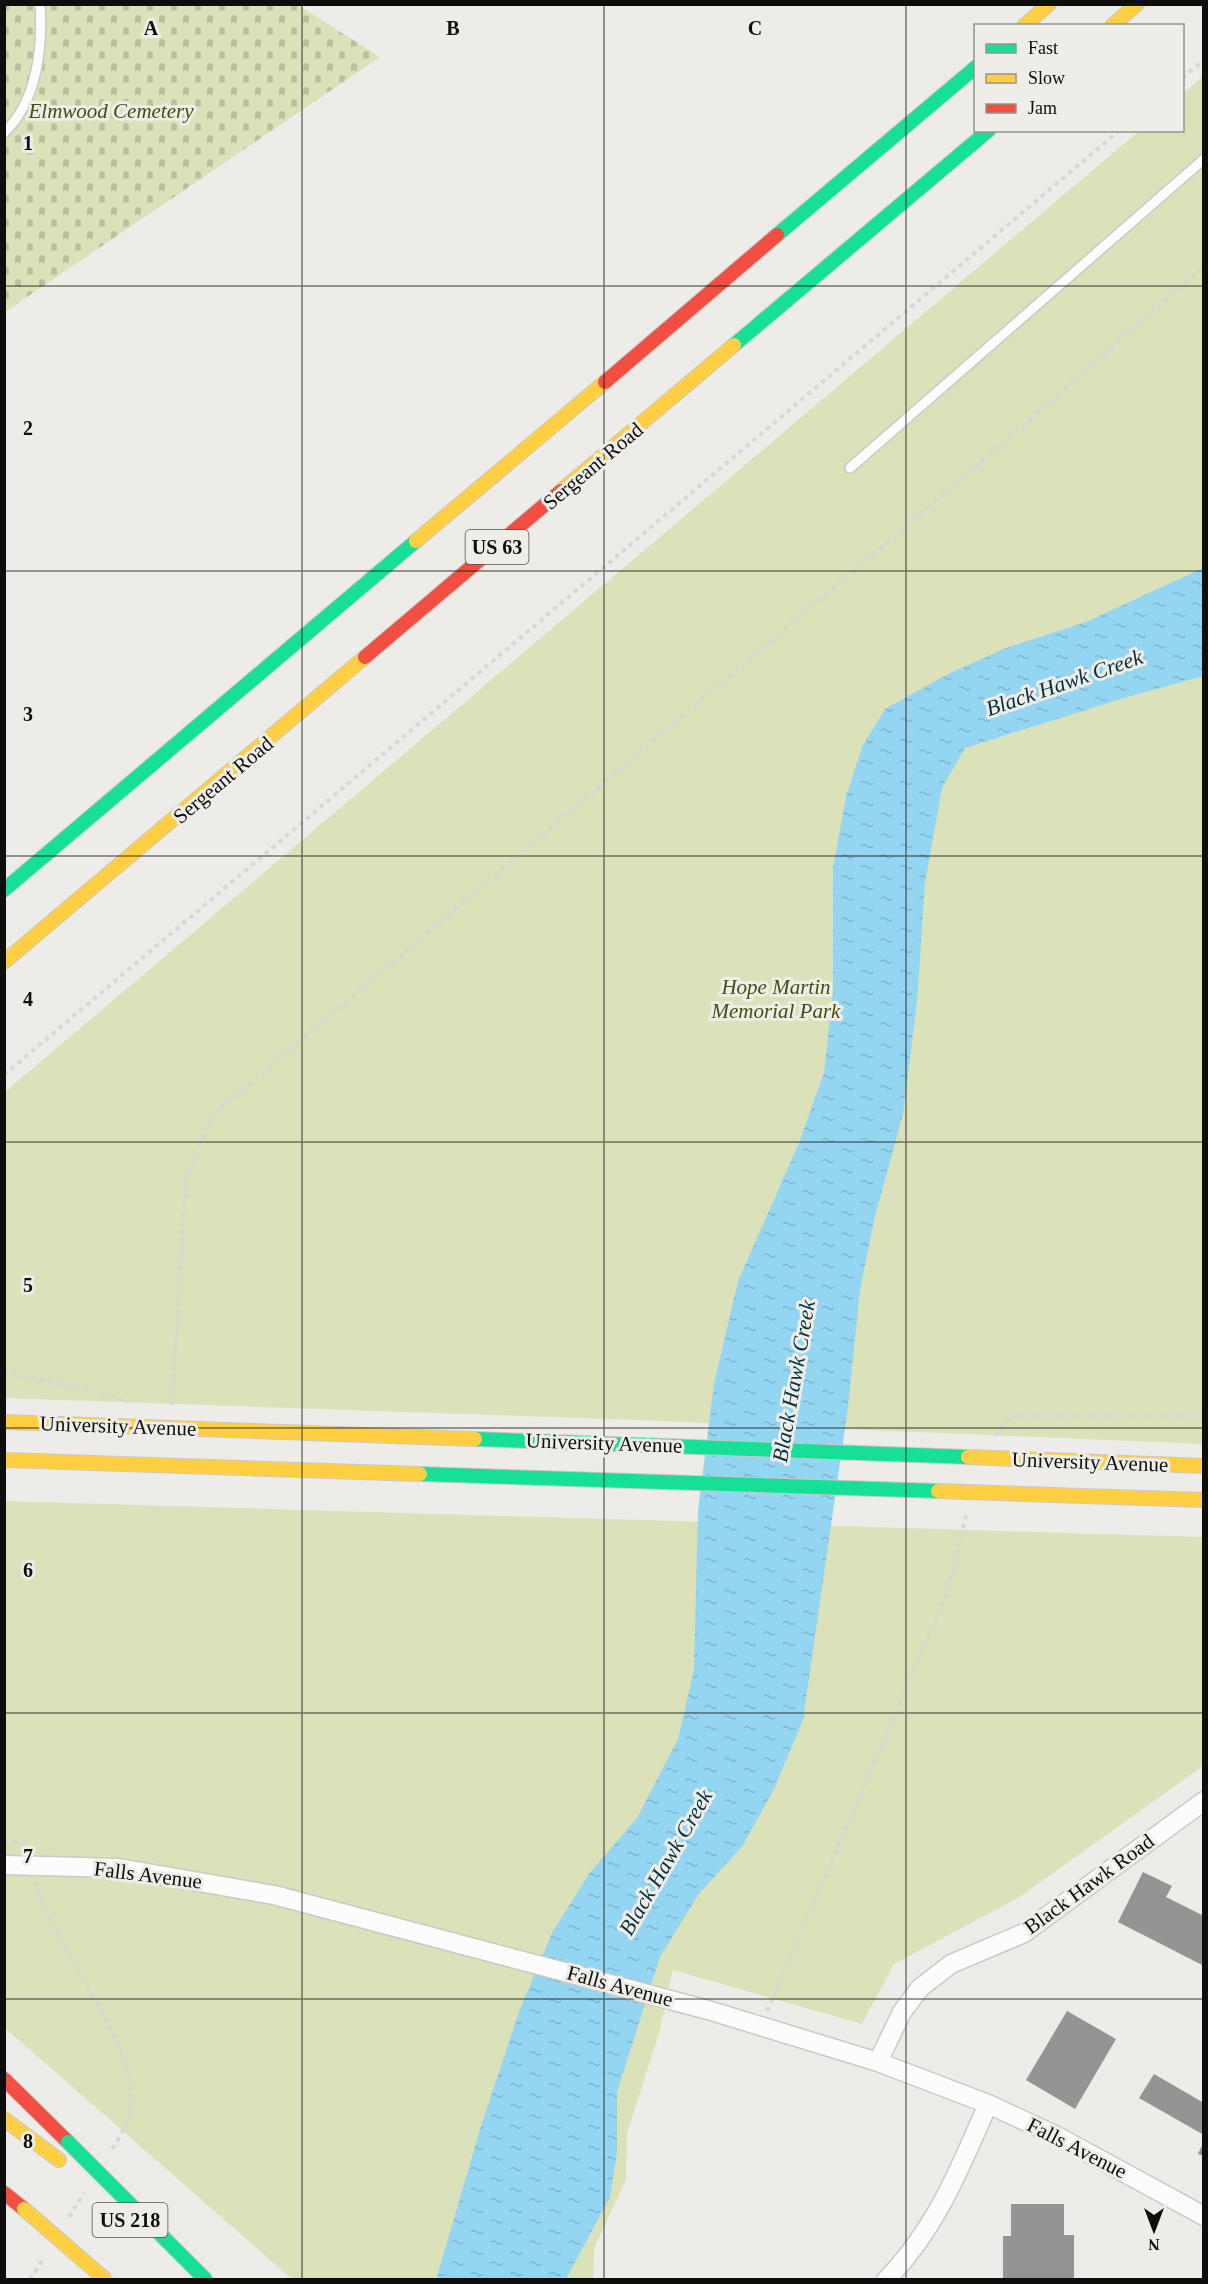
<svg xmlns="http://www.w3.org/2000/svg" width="1208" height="2284" font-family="Georgia,serif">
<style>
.cemetery{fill:url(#cemetery-stones)}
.park{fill:#dbe2b9}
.water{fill:url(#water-ripples)}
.building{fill:#959493}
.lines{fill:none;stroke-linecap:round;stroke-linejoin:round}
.lane-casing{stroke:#cac9c6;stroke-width:12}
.street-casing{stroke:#cac9c6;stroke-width:21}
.fast-casing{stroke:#cac9c6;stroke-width:16}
.slow-casing{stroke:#cac9c6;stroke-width:16}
.jam-casing{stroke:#cac9c6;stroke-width:16}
.path{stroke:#d9d8d8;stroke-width:4;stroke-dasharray:4.5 4.5;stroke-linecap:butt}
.lane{stroke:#fcfcfc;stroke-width:9}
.street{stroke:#fcfcfc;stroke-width:18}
.fast{stroke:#16e098;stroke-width:14}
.slow{stroke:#ffcf43;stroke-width:14}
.jam{stroke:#f24e42;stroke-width:14}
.fast-bridge-casing{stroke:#cac9c6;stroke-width:16;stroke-linecap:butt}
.slow-bridge-casing{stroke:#cac9c6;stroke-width:16;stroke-linecap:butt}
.fast-bridge{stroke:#16e098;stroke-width:14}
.slow-bridge{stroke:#ffcf43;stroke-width:14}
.grid{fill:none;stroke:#0e0e0c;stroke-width:1.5;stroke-opacity:0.55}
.labels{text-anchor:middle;stroke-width:6;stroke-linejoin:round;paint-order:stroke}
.shield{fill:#eeede7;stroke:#51514e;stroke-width:1.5}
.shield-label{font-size:20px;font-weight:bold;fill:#0e0e0c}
.park-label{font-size:21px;font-style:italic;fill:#454d11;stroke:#eeede7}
.street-label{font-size:21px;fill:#0e0e0c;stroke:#eeede7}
.water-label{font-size:22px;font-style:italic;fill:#033041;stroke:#eeede7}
.grid-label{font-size:20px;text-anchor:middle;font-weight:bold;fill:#0e0e0c;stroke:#eeede7;stroke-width:6;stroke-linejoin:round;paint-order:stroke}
</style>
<defs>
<pattern id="cemetery-stones" width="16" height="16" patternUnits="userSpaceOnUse" patternTransform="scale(1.5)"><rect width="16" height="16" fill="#dbe2b9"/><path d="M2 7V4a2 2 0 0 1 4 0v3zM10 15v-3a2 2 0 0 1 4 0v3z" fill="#bbc19e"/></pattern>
<pattern id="water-ripples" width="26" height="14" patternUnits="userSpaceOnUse" patternTransform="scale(1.5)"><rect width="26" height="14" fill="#94d5f1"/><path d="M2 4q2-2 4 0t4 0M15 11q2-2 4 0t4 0" fill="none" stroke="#7eb6cd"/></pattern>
</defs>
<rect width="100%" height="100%" fill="#edece8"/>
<path class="cemetery" d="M5,5H298L380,57L5,312Z"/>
<path class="park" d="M1203,76V1444L610,1419L5,1398V1092L1139,131L1182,130L1183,94Z
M5,1501L1203,1537V1766L1018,1898L894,1964L862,2024L673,1970L659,2033L627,2133L626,2179L594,2248L593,2279H292L5,2028Z"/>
<path class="water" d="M1203,568V676L1124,698L965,748L942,788L925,883L917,1002L903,1114L874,1220L860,1290L848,1407L803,1720L774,1789L743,1845L698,1895L660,1957L617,2092V2152L610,2197L566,2279L436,2280L481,2126L520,2009L553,1931L589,1874L637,1818L678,1739L694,1670L698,1511L714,1384L738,1281L799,1143L824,1073L833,991V867L846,797L862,747L885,709L948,674L1006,648L1086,622Z"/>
<path class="building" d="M1143,1872L1172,1886L1166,1897L1204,1916V1966L1118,1922Z
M1067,2011L1116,2039L1075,2109L1026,2080Z
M1154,2074L1204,2103V2135L1139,2098Z
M1204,2141V2156L1198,2154Z
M1011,2204H1064V2235H1074V2280H1003V2236H1011Z"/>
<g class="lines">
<g class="lane-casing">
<path id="lane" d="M4,133C37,101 43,48 40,4
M850,468L1204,159"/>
</g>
<g class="street-casing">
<path id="street" d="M4,1865L119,1868L274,1895L708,2010L878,2062L988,2104L1055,2135L1204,2216
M878,2062L902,2012L920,1988L951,1964L1024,1933L1204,1801
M886,2280C936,2229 960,2168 988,2104"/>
</g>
<g class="fast-casing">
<path id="fast" d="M777,235L976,67
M734,345L989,130
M4,890L416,541
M475,1439L968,1457
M420,1474L938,1491"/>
</g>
<g class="slow-casing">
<path id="slow" d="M1024,26L1049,4
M1112,26L1137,4
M561,491L734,345
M416,541L605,382
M4,962L365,657
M4,1422L475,1439
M968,1457L1204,1466
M4,1460L420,1474
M938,1491L1204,1500
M4,2119L59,2160"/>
</g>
<g class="jam-casing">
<path id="jam" d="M605,382L777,235
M365,657L561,491
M4,2079L68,2142
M4,2193L24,2209"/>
</g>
<path class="path" d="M1182,70L1186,74
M1182,78L1204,60
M4,1075L1120,130
M4,1373L67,1385L130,1401
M172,1405L186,1177L213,1115L986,458L1204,266
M996,1436L1009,1416H1204
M4,1841L22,1842L28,1848
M36,1882C50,1951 149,2051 128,2118C125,2129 117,2141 111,2151
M767,2011L948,1592L966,1515
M69,2217L84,2193
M30,2280L43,2259"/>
<use href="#lane" class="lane"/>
<use href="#street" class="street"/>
<use href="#fast" class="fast"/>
<use href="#slow" class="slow"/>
<use href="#jam" class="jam"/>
<g class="fast-bridge-casing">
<path id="fast-bridge" d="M68,2142L206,2280"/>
</g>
<g class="slow-bridge-casing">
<path id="slow-bridge" d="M24,2209L106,2280"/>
</g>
<use href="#fast-bridge" class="fast-bridge"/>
<use href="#slow-bridge" class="slow-bridge"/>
</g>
<path class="grid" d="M302,4V2280M604,4V2280M906,4V2280M4,286H1204M4,571H1204M4,856H1204M4,1142H1204M4,1428H1204M4,1713H1204M4,1999H1204"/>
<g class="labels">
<g class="shield">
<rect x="465.5" y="530" width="63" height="34" rx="4.5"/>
<rect x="92.5" y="2203" width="75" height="34" rx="4.5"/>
</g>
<g class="shield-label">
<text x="497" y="554">US 63</text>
<text x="130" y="2227">US 218</text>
</g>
<g class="park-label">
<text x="111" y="118">Elmwood Cemetery</text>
<text x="776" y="994">Hope Martin<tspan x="776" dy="24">Memorial Park</tspan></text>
</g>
<g class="street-label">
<text transform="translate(593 466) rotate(-40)" y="7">Sergeant Road</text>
<text transform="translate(223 780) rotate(-40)" y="7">Sergeant Road</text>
<text transform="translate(118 1426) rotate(2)" y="7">University Avenue</text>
<text transform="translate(604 1443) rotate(2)" y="7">University Avenue</text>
<text transform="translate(1090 1462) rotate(2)" y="7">University Avenue</text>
<text transform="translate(148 1875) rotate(7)" y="7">Falls Avenue</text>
<text transform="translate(1089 1884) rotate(-36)" y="7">Black Hawk Road</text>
<text transform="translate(620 1986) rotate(15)" y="7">Falls Avenue</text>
<text transform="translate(1077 2148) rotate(27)" y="7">Falls Avenue</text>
</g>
<g class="water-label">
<text transform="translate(1064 682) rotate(-19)" y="8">Black Hawk Creek</text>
<text transform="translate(793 1381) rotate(-80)" y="8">Black Hawk Creek</text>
<text transform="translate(665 1862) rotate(-60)" y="8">Black Hawk Creek</text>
</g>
</g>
<g class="grid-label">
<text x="151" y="35">A</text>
<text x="453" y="35">B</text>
<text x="755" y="35">C</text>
<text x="28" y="150">1</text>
<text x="28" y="435">2</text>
<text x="28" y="721">3</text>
<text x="28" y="1006">4</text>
<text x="28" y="1292">5</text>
<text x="28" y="1577">6</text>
<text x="28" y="1863">7</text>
<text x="28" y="2148">8</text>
</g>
<rect width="1208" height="2284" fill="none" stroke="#0e0e0c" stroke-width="12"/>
<rect x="974" y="24" width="210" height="108" fill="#eeede7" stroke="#94948f" stroke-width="1.5"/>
<rect x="986" y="44" width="30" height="9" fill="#16e098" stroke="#94948f" stroke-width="1.5"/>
<text x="1028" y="54" font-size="18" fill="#0e0e0c">Fast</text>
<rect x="986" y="74" width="30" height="9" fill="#ffcf43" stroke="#94948f" stroke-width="1.5"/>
<text x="1028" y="84" font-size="18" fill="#0e0e0c">Slow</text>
<rect x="986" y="104" width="30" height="9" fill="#f24e42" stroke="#94948f" stroke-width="1.5"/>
<text x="1028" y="114" font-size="18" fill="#0e0e0c">Jam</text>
<g transform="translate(1154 2230) rotate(180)" stroke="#eeede7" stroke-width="4.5" paint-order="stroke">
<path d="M0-4.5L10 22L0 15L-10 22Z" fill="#0e0e0c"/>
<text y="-9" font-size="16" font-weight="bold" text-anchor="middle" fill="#0e0e0c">N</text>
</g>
</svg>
